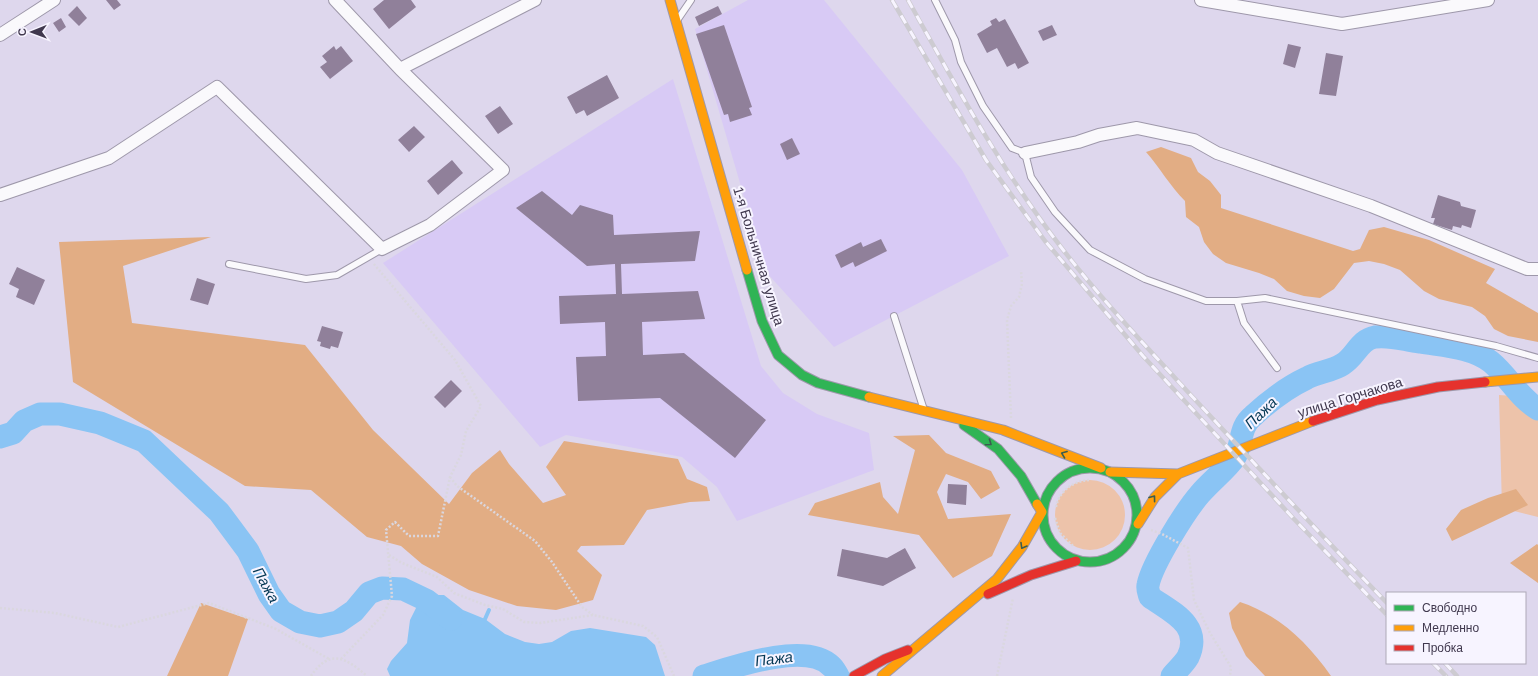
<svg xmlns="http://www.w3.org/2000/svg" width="1538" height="676" font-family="Helvetica,sans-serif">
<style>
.built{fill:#d8caf5}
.green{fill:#edc3aa}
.forest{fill:#e2ad84}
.water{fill:#8ac4f4}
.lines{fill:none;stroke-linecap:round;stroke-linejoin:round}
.stream{stroke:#8ac4f4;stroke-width:4}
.river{stroke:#8ac4f4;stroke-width:23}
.building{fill:#90809a}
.lane-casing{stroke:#9e98aa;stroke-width:8}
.street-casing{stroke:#9e98aa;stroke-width:14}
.fast-casing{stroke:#9e98aa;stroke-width:11}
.slow-casing{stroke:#9e98aa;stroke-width:11}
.jam-casing{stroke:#9e98aa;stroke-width:11}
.path{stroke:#dad7df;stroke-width:2.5;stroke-dasharray:2 2;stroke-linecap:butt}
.lane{stroke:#faf9fc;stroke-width:6}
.street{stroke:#faf9fc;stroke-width:12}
.fast{stroke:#30b455;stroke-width:9}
.slow{stroke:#ff9f0a;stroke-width:9}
.jam{stroke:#e5322d;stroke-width:9}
.rail-casing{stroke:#cdcbd1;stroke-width:4.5}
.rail{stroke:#f7f4ff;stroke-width:3;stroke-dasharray:9;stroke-linecap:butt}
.oneway{stroke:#3b5d50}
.labels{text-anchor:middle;stroke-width:4;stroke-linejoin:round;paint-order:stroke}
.street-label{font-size:14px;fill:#40384e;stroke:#f7f4ff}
.water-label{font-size:15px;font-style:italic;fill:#033754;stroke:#f7f4ff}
</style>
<rect width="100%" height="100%" fill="#ded7ed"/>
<path class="built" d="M748,0H824L962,170L1009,256L834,347L766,272L695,29Z
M673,79L761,366L783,393L817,414L869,433L874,470L737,521L717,487L682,457L566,435L540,447L383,263Z"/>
<path class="green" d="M1499,395L1538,398V517L1502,508Z
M1055 515a35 35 0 1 1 70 0a35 35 0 1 1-70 0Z"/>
<path class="forest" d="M1161,147L1191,158L1198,172L1210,181L1221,195V208L1353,251L1360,249L1369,230L1384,227L1429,240L1495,269L1486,283L1538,313V342L1508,336L1494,329L1485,316L1472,307L1439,299L1424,291L1400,270L1384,264L1369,261L1354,263L1334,289L1320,298L1304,296L1287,291L1274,279L1259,273L1226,263L1213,254L1204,242L1199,227L1186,217L1185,201C1170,186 1160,168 1146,152Z
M211,237L123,266L132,323L305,345L373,430L449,504L472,473L500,450L509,464L543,503L566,495L546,467L564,441L678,459L687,479L707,487L710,501L690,502L647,510L624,545L581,546L577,551L602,575L593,600L556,610L517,606L469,590L422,564L401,546L367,537L311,490L245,486L73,382L59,242Z
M929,435L946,453L991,471L1000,488L981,499L968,482L946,474L937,492L948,519L1011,514L992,556L953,578L919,535L808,515L815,503L880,482L883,497L898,514L915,450L893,436Z
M1516,489L1528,505L1452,541L1446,529L1461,510L1488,498Z
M1537,544L1538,545V583L1510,563Z
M1240,602C1279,615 1307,642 1331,676H1265L1246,656L1232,628L1229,613Z
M201,603L248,619L228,676H167Z"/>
<path class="water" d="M435,595H444L463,610L485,619L505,634L525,642L539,644L552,642L571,631L590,628L646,637L655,645L665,676H390L387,669L391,661L407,643L410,620L416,608Z"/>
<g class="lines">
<path class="stream" d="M485,619L489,610"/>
<path class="river" d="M0,437L13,433L24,421L40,414H60L100,423L144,441L219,512L248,551L269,594L281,611L300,622L320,626L338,622L354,611L369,593L382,588L403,589L426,600L451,619
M704,676C733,667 806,641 831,666C834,668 836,673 838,676
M1172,676C1177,670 1184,664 1188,657C1203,625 1171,612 1150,597C1149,593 1147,589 1148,585C1152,564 1186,510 1200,494C1210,482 1228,468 1235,457C1243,443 1239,427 1253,416C1268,402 1288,387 1307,378C1318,372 1333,371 1343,364C1356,356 1359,340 1375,337C1391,335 1404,340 1420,342C1443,346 1472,347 1491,362C1508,376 1519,398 1538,409"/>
</g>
<path class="building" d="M106,0H117L121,5L114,10Z
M384,0H411L416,7L389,29L373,9Z
M77,6L87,18L79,26L68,15Z
M718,6L722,14L699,26L695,17Z
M61,18L66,27L59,32L53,23Z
M996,18L999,22L1005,19L1029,63L1018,69L1015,63L1007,67L997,48L987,53L977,34L992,25L990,21Z
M724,25L752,107L749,108L752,115L730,122L728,114L724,115L696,34Z
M1052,25L1057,35L1043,41L1038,31Z
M1288,44L1301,47L1295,68L1283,64Z
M334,46L336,50L341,46L353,61L330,79L320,67L327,62L322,56Z
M1326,53L1343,56L1336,96L1319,94Z
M607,75L619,98L587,116L584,110L576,114L567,97Z
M500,106L513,124L498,134L485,116Z
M414,126L425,137L409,152L398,140Z
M792,138L800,154L787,160L780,144Z
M452,160L463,173L438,195L427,181Z
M542,191L572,215L580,205L613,215L614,235L700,231L695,261L621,264L622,294L698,291L705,319L642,322L643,355L684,353L766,420L735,458L660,398L578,401L576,357L606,356L605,322L560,324L559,296L616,294L615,264L587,266L516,208Z
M1438,195L1460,202L1461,206L1476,210L1471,228L1462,225L1461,228L1453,226L1452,230L1433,224L1435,218H1431Z
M881,239L887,251L855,267L853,262L841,268L835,255L861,242L863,247Z
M17,267L45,280L34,305L16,297L19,289L9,284Z
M197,278L215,284L208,305L190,300Z
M322,326L343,332L338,348L331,346L330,349L320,346L321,342L317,341Z
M451,380L462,391L445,408L434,397Z
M948,484L967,485L966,505L947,503Z
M905,548L916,568L883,586L837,576L842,549L887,558Z"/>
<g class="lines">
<g class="lane-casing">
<path id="lane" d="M935,0L955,40L961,62L983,106L1012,148L1025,153L1031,177L1055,212L1090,250L1145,279L1206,301H1237L1265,298L1496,346L1538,358
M678,19L691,0
M229,264L306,279L337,275L382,249
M1237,301L1244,323L1277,368
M894,316L924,410"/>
</g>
<g class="street-casing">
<path id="street" d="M335,0L400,69L535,0
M1201,0L1342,24L1488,0
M0,35L54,0
M1025,153L1078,142L1099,135L1137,128L1194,140L1217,153L1371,206L1527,269H1538
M0,195L109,158L217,87L382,249L430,225L503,170L400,69"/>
</g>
<g class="fast-casing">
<path id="fast" d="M747,270L762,321L778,355L802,375L818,383L869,397
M964,425L998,449L1021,476L1037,504
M1043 515a47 47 0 1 1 94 0a47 47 0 1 1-94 0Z"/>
</g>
<g class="slow-casing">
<path id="slow" d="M670,0L747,270
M1485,382L1538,377
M869,397L1003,430L1101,468
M1110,472L1178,474L1313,421
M1138,524L1155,497L1178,474
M882,676L997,579L1022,547L1042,512L1037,504"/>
</g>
<g class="jam-casing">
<path id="jam" d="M1313,421L1377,400L1438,387L1485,382
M988,594L1031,575L1076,561
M854,676L885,659L908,650"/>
</g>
<path class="path" d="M1011,418L1007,320L1011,306L1019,297L1022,284L1021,270
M450,477L457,486L535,541L552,562L582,607L593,615
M1056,507C1059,491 1073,481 1089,480
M1055,518L1060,533L1073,546
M1151,530L1162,534L1188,548L1194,600L1210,633L1231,667L1230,676
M389,555L402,563L437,577L454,593L485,605L503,609L524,622L540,623L593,615L643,626L657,637L674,676
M0,608L55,613L118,627L209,603L276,629L329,659
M341,659L383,615L392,596L386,530L395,522L409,536H438L450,477L461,455L466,431L481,406L455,360L373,263
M311,676C330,648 346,658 367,676
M997,676L1013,598"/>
<use href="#lane" class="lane"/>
<use href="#street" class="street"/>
<use href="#fast" class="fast"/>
<use href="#slow" class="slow"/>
<use href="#jam" class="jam"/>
<g class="rail-casing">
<path id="rail" d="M892,0L986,160L1045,241L1143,356L1294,519L1387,615
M908,0C956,86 1003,173 1064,251C1102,300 1145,345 1187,391C1253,462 1319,533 1387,603
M1433,663L1446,676
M1445,663L1457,676"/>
</g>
<use href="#rail" class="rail"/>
</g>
<defs><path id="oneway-chevron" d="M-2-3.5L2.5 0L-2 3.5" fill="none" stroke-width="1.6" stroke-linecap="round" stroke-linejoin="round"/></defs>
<g class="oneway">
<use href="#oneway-chevron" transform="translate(989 443) rotate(35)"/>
<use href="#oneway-chevron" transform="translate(1064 454) rotate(-159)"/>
<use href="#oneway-chevron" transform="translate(1153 498) rotate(-53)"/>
<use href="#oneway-chevron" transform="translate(1023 546) rotate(120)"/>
</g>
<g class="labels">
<g class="street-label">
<text transform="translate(759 256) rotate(73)" y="5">1-я Больничная улица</text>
<text transform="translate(1350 397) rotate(-17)" y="5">улица Горчакова</text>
</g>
<g class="water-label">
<text transform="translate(1261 413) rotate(-44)" y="5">Пажа</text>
<text transform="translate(266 585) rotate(61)" y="5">Пажа</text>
<text transform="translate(774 659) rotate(-7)" y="5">Пажа</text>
</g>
</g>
<rect x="1386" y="592" width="140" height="72" fill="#f7f4ff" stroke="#aea9b8"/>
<rect x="1394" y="605" width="20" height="6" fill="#30b455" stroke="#aea9b8"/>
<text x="1422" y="612" font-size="12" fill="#40384e">Свободно</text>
<rect x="1394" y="625" width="20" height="6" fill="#ff9f0a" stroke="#aea9b8"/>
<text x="1422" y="632" font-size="12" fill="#40384e">Медленно</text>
<rect x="1394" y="645" width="20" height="6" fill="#e5322d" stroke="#aea9b8"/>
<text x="1422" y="652" font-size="12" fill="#40384e">Пробка</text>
<g transform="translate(32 32) rotate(269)" stroke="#f7f4ff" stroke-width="3" paint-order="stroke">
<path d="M0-3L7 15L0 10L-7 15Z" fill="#40384e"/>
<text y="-6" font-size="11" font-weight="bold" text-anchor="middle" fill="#40384e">С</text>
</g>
</svg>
